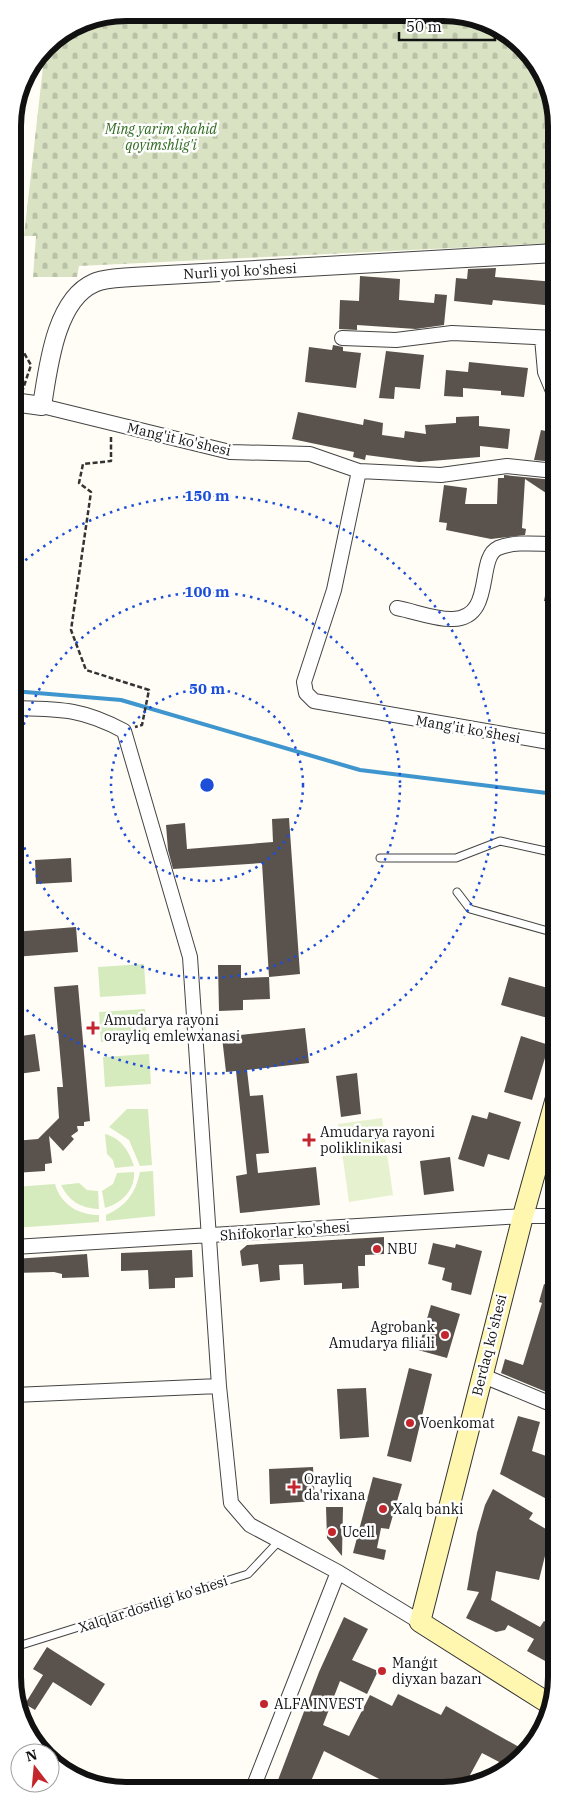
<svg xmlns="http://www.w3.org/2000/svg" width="569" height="1803" font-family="'IBM Plex Serif',serif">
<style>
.grass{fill:#d5ebbd}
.cemetery{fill:url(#cemetery-stones)}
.pitch{fill:#e6f2cf}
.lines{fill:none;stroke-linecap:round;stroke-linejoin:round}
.stream{stroke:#3f96cf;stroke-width:4}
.building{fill:#5a524d}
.service-casing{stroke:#444;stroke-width:9}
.minor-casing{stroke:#444;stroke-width:16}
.tertiary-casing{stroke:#444;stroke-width:20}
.secondary-casing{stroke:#333;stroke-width:22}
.path{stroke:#333;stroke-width:2.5;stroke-dasharray:5 2.5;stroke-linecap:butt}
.service{stroke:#fff;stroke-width:7}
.minor{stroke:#fff;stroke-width:14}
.tertiary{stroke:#fff;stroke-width:18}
.secondary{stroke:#fff6b0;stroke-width:20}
.ring{fill:none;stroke:#1d4ed8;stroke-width:2.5;stroke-dasharray:2.5 5}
.poi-dot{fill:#c4262e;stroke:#fff;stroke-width:2}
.labels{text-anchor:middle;stroke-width:5;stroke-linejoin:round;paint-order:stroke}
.park-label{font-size:14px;font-style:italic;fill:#2f6b1f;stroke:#fff}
.street-label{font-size:14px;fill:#111;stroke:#fff}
.poi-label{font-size:14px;fill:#111;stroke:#fff;text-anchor:start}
.rim{fill:none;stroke:#111;stroke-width:6}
.centre{fill:#1d4ed8;stroke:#fff;stroke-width:2.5}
.ring-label{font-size:15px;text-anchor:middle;font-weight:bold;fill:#1d4ed8;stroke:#fff;stroke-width:5;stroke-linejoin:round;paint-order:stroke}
</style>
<defs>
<pattern id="cemetery-stones" width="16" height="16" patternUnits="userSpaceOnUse" patternTransform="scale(1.25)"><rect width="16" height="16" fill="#d9e3c4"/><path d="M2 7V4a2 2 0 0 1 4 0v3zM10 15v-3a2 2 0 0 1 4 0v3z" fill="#b9c2a7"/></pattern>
</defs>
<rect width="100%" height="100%" fill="#fffdf5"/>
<path class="grass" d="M144,964L146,994L100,997L98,967Z
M145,1009L147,1039L101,1042L99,1012Z
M149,1054L151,1084L105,1087L103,1057Z
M127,1109H148L152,1165L140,1166L129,1140L109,1127Z
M105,1134C121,1138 129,1151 134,1166L115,1168L113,1160L107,1154Z
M153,1171L155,1216L106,1221V1215C125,1207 136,1193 140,1172Z
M134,1172C135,1191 121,1203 105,1208L102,1191L113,1184L117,1173Z
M79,1183L87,1190L98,1191L99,1209C81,1209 68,1200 61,1185Z
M55,1184C61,1205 79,1215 99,1215V1222L14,1228V1187Z"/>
<path class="cemetery" d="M127,13L465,15L523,46L554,105L555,243L79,266L77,277H33L36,236H24L45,49C65,23 97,18 127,13Z"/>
<path class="pitch" d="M382,1118L393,1195L349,1202L338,1124Z"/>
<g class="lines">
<path class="stream" d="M13,691L121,700L360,770L555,794"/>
</g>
<path class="building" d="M496,268L495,277L555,282V306L493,300L492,305L454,301L456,278L467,279L468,269Z
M360,276L400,279L399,300L434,303L435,294L447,295L444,325L416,329L357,325V330L339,329L340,300L359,301Z
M333,345L343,347V351L361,353L356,388L305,382L309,347L332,350Z
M386,351L424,355L420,389L395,387L394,399L379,398Z
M469,362L528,368L524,397L501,395V391L463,388V397L444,396L446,370L468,372Z
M298,412L363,425L364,419L383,423L382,435L404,438L405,431L426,434L425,425L456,423V417L479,416V426L510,429L508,449L480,446V457L419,462L366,455L365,460L353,457L354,452L292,439Z
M541,430L555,433V462L534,460Z
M504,475L554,480L552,497L525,479L522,528L526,529L525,535L491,539L446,530L447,523L439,522L444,485L467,488L465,504H497L498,478H504Z
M550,570H555V603L544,601Z
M289,818L300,974L269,977L262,863L173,869L168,850L166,825L185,823L187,849L273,842L272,819Z
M71,858L72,882L36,884L35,860Z
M76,927L78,952L14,957V932Z
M218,965H241V978L269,977L270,999L243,1000V1010L219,1011Z
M509,977L555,990V1020L501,1005Z
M78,985L90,1121L84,1122V1126H77L78,1131L71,1136L74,1139L63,1151L49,1136L52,1163L45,1164V1171L14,1173V1141L38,1139L59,1118L57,1087H63L54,987Z
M305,1028L309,1063L247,1070L250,1096L263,1095L269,1153L256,1154L258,1173L316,1167L320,1205L240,1213L236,1176L247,1174L236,1071L226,1072L222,1037Z
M35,1034L40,1071L18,1074L14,1037Z
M521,1036L549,1045L532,1100L504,1092Z
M357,1073L361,1114L341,1117L336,1076Z
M489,1112L521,1122L509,1160L488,1154L484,1167L458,1159L472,1115L487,1119Z
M450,1157L454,1191L424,1195L420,1161Z
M384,1237V1254L365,1255V1266H358L359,1288L342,1289V1283L304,1285L303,1264L279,1265L280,1280L260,1282L258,1264L242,1266L240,1251L247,1245Z
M433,1243L455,1248L456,1244L482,1251L471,1295L451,1290L452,1283L442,1280L445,1268L428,1264Z
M192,1250L193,1277L175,1278V1288L149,1289L148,1270L121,1271V1253Z
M87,1254L89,1277L62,1278V1274L54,1272L14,1273V1259Z
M544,1284L556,1288V1396L501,1373L505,1359L523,1365L542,1303L539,1302Z
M431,1305L460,1314L447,1358L418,1350Z
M409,1368L432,1374L411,1462L387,1456Z
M366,1388L369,1437L340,1439L337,1389Z
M518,1416L540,1422L532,1451L549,1457L556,1442V1504L500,1474Z
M313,1467L315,1501L270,1504L269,1469Z
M373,1477L402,1484L389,1529L381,1528L377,1548L386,1550L384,1560L353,1553Z
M493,1489L533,1513L529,1519L551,1532L539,1580L496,1571L491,1600L540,1627L544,1621L556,1628V1667L527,1651L534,1639L508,1625L505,1630L496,1632L466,1618L479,1592L467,1590L477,1533L485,1505Z
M326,1507H343L342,1556L327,1538Z
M344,1617L368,1629L352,1660L378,1671L367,1694L340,1681L323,1725L349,1736L370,1695L392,1706L398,1694L441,1715L446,1706L528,1752L505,1765L482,1753L463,1788H397L324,1751L308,1788H275L319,1672Z
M47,1647L105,1684L91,1706L53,1682L35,1710L25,1704L43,1675L33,1669Z"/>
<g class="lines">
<g class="service-casing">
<path id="service" d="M380,858H456L500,841L555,853
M457,892L470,909L555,933
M15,1647L248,1574L279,1541"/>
</g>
<g class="minor-casing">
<path id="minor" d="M342,338L396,340L452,333L555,338
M542,338L545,372L555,396
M42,406L230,452L310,454L359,471L441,475L507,466L555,471
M359,471L334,590L304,682L306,693L314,701L555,743
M397,608C414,611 436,620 453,619C495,618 476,558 498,548C515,541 537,544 555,544
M13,708C59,709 82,708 124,731L190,957L219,1386L231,1503L250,1525L338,1572L420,1622
M14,1247L523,1216H556
M481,1375L556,1406
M14,1395L219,1386
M253,1788L338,1572"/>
</g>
<g class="tertiary-casing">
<path id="tertiary" d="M13,402L42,406C48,369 55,300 94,283C104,278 120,278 132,277L555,253"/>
</g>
<g class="secondary-casing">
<path id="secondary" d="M548,1703L420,1622L523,1216L556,1098"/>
</g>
<path class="path" d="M13,334L31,365L23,389
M111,437V461L83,464L79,483L91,492L71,630L86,670L149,690L142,725L135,727"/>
<use href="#service" class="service"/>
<use href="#minor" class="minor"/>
<use href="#tertiary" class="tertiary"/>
<use href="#secondary" class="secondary"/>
</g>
<g class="ring">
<circle cx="207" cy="785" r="96"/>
<circle cx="207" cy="785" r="193"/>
<path d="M14 570A289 289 0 1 1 16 1001"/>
</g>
<g class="poi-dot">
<path d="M90.5 1020.5h5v5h5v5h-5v5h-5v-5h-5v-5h5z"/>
<path d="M306.5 1132.5h5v5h5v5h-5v5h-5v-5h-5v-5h5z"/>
<circle cx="377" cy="1249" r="5"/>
<circle cx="445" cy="1335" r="5"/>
<circle cx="410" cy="1423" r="5"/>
<path d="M291.5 1479.5h5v5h5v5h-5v5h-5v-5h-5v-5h5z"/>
<circle cx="383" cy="1509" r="5"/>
<circle cx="332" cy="1532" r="5"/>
<circle cx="382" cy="1671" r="5"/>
<circle cx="264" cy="1704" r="5"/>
</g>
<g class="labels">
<g class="park-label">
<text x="161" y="134">Ming yarim shahid<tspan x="161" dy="16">qoyimshlig'i</tspan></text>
</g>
<g class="street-label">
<text transform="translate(240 271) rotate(-3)" y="5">Nurli yol ko'shesi</text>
<text transform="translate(179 439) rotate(13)" y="5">Mang'it ko'shesi</text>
<text transform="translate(468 729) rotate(10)" y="5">Mang'it ko'shesi</text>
<text transform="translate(285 1231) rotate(-4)" y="5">Shifokorlar ko'shesi</text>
<text transform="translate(489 1345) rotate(-76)" y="5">Berdaq ko'shesi</text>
<text transform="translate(153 1604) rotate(-18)" y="5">Xalqlar dostligi ko'shesi</text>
</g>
<g class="poi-label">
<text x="104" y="1025">Amudarya rayoni<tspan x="104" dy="16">orayliq emlewxanasi</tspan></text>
<text x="320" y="1137">Amudarya rayoni<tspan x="320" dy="16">poliklinikasi</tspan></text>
<text x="387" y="1254">NBU</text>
<text x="435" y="1332" text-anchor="end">Agrobank<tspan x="435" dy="16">Amudarya filiali</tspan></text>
<text x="420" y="1428">Voenkomat</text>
<text x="304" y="1484">Orayliq<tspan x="304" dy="16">da'rixana</tspan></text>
<text x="393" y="1514">Xalq banki</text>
<text x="342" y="1537">Ucell</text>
<text x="392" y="1668">Manǵıt<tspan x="392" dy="16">diyxan bazarı</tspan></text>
<text x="274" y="1709">ALFA INVEST</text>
</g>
</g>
<path d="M0 0H569V1803H0ZM126 21H443A105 105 0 0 1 548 126V1677A105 105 0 0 1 443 1782H126A105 105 0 0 1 21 1677V126A105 105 0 0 1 126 21Z" fill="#fff" fill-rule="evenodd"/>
<path class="rim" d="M126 21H443A105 105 0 0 1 548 126V1677A105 105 0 0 1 443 1782H126A105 105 0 0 1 21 1677V126A105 105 0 0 1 126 21Z"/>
<circle cx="207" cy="785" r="8" class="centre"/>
<g class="ring-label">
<text x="207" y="501">150 m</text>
<text x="207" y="597">100 m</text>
<text x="207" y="694">50 m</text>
</g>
<g transform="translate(35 1768) rotate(344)"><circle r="24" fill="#ffffff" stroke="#a0a0a0"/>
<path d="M0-4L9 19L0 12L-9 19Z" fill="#c4262e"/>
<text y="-8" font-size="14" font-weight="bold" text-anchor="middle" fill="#111111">N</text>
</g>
<path d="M399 32v8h96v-8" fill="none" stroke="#111111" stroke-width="2.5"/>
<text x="406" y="32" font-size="15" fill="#111111" stroke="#ffffff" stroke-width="4" paint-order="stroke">50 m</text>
</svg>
